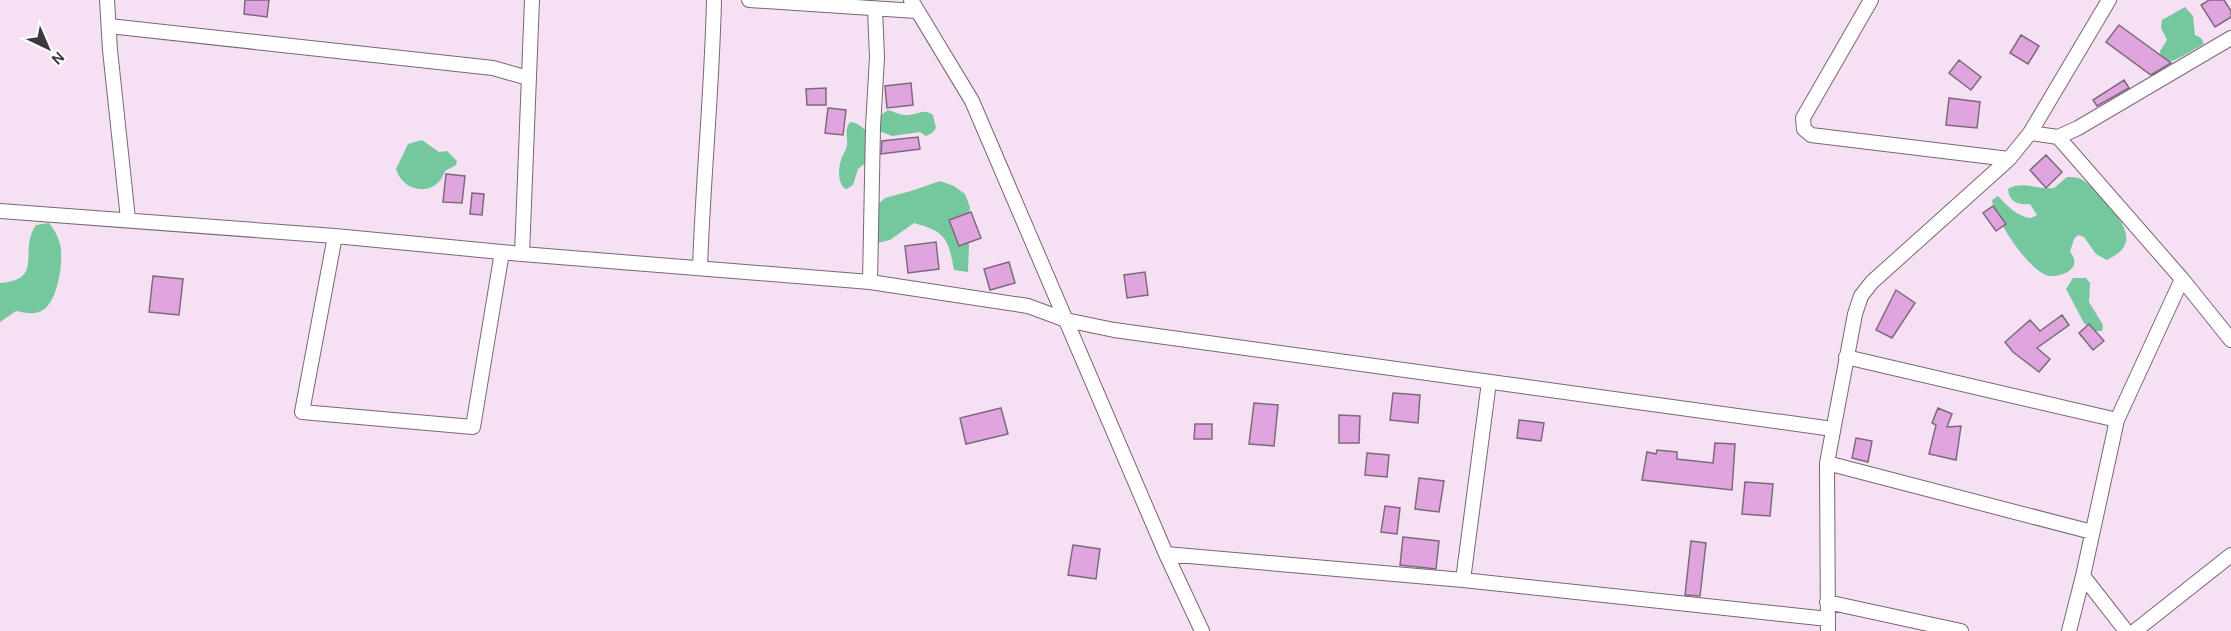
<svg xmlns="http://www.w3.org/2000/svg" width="2231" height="631" font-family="Karla,sans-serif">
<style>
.forest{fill:#75c89d}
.building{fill:#e0a5de;stroke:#7c6a7b;stroke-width:1.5}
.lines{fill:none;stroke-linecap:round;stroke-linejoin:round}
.street-casing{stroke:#786677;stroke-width:16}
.street{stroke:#fff;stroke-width:14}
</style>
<rect width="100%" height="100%" fill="#f6e1f4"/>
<path class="forest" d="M2185,7L2193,16L2195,35L2201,38L2204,44C2193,49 2175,63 2165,62L2161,57L2160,51L2167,40L2161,28L2162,20Z
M888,110C895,112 902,116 908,115C919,114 923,108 933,115L936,128L932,133L926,136L920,132L892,136L879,131L878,117Z
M850,122C861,123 867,132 874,139L869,160L858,169L853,185L847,189L844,188C838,182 838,169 841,160C842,155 846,151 847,146C848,137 844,130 850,122Z
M422,140L439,152L447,151L457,161L456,165L445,171C436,198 403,193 396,169L408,144Z
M2067,177C2071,177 2076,177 2081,179C2095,187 2130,223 2126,241C2124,251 2116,255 2107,260L2096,254L2084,237L2078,235L2074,239L2070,252C2085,269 2058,279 2046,275C2027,268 1995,219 1992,200L1998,196C2007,206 2018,217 2031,218L2037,215L2030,204C2018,205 2009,202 2008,189C2022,180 2038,190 2054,188Z
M940,181L954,186L965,194L970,207L969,220L964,232L969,245L968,272L954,270C948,239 947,232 914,223L890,240L877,243L874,208L885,198L911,191Z
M49,223C54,229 58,236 60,244C64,260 58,301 43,310C35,315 25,313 16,311L0,322V283C45,280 18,250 36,225Z
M2073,278H2086L2090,283L2089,302L2103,325L2102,331H2095L2084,323L2066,289Z"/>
<path class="building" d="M245,0H269L267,17L244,14Z
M2209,0H2224L2231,11V17L2215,27L2201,5Z
M2119,25L2171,63L2151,75L2106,42Z
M2021,35L2039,46L2028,64L2010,53Z
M1959,60L1981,77L1971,90L1949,73Z
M2124,80L2129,88L2097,106L2093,100Z
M911,83L913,105L887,108L885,86Z
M826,88V105H807L806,89Z
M1949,98L1980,102L1977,128L1946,125Z
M828,108L846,110L843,135L825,133Z
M918,137L920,149L881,154L882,141Z
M2046,155L2062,172L2046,188L2030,170Z
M446,174L465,176L462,203L443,202Z
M472,193L484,194L482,215L470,214Z
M1993,206L2006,224L1996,231L1983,213Z
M971,212L981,238L959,246L949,220Z
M936,242L939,269L908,273L905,246Z
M1009,262L1015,283L990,290L984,269Z
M1145,272L1148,295L1127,298L1124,275Z
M153,276L183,279L179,315L149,312Z
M1896,290L1915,303L1892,338L1876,330Z
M2062,315L2069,325L2037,348L2050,359L2039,372L2013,352L2005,342L2030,320L2040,331Z
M2089,324L2104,341L2093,350L2079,333Z
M1393,393L1420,395L1418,423L1390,420Z
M1254,403L1278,405L1274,446L1249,444Z
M1001,408L1008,434L966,444L960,418Z
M1938,408L1952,414L1947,427L1961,426L1956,460L1929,454L1936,425L1932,423Z
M1339,415L1360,416L1359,443H1339Z
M1519,420L1544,423L1541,441L1517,438Z
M1195,424H1212V439H1194Z
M1856,438L1872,441L1868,462L1852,458Z
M1715,443L1735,444L1732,490L1642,480L1647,452L1656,454L1657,450L1677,452V459L1713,463Z
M1367,453L1389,455L1387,477L1365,475Z
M1419,478L1444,481L1439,512L1415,509Z
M1745,482L1773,484L1770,516L1742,514Z
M1385,506L1400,508L1397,534L1381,532Z
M1403,537L1439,541L1436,569L1400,565Z
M1691,541L1706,543L1700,596L1685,595Z
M1073,545L1100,549L1096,579L1068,575Z"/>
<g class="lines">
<g class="street-casing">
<path id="street" d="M107,0L110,50L128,219
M749,0L916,11
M911,0L972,101L1166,554L1202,631
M1871,0L1803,118L1804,129L1811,135L2009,159
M109,26L493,68L528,78
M2030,133L2058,137L2078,128L2231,38
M2058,137L2182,279L2231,340
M0,211L335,236L522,254L870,282L1028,306L1066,320L1114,330L1833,429
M335,236L302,412L473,427L502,252
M522,254L532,0
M700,268C703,179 712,90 714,0
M870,282L873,127L877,57L875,9
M1846,357L2117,420
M1827,463L2092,532
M1166,554L1463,580L1828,619
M2083,576L2126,631
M1463,580L1489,382
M1827,602L1961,631
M1828,631L1827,463L1855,314L1861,296L1872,282L2009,159L2030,133L2109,0
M2069,631L2083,576L2117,420L2182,279
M2135,631L2231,555"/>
</g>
<use href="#street" class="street"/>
</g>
<g transform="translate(48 48) rotate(136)" stroke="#ffffff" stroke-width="4.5" paint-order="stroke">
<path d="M0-4.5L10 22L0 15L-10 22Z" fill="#3f373e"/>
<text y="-9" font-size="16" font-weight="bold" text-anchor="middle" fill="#3f373e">N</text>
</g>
</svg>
